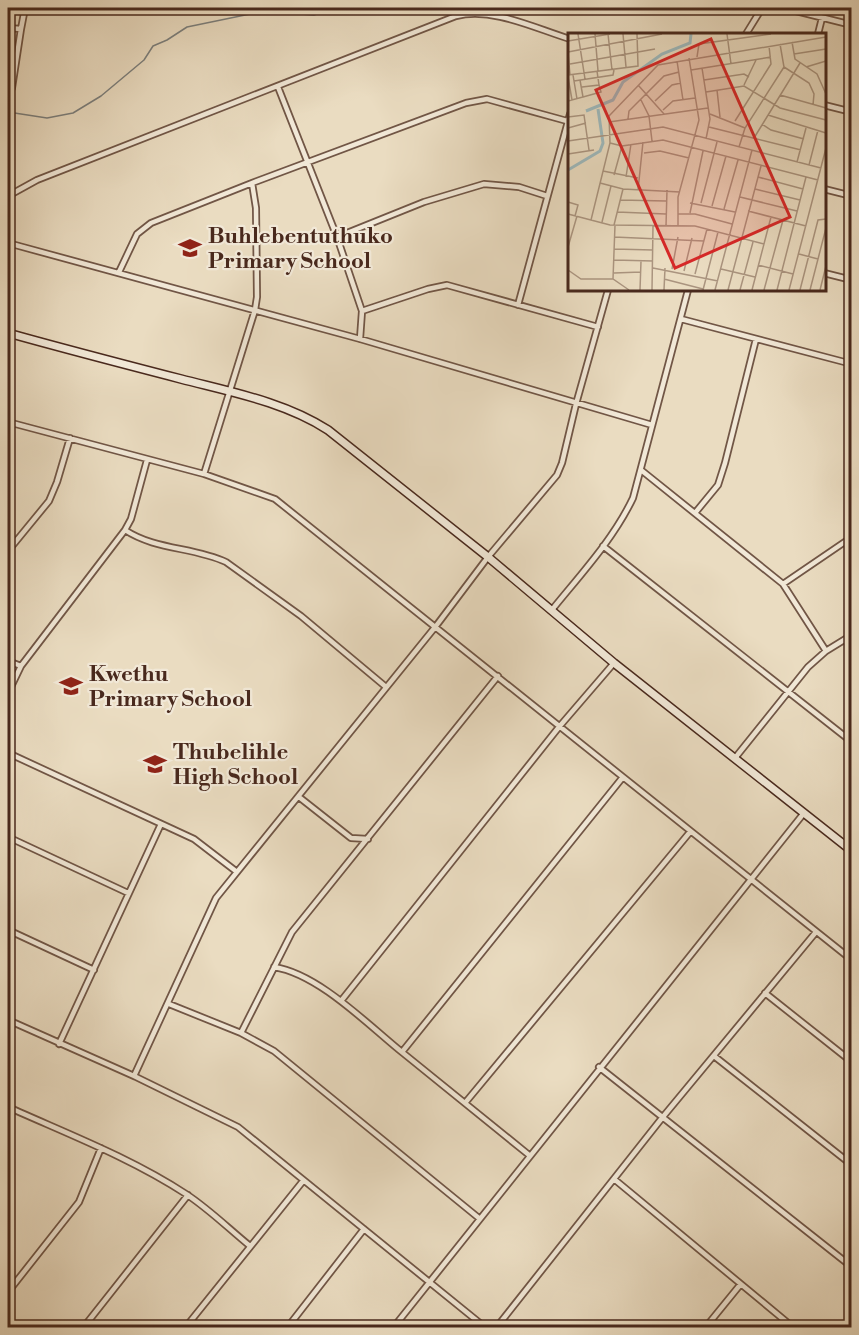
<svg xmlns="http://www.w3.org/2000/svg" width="859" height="1335" font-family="'Libre Bodoni',serif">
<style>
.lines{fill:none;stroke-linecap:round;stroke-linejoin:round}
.stream{stroke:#7b7f7d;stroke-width:1.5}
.street-casing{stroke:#715646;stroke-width:8}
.secondary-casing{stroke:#49291d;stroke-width:10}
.street{stroke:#f1e8d7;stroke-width:4.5}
.secondary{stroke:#f1e8d7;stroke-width:7}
.labels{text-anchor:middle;stroke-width:4.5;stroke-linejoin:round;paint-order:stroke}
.poi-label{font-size:22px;font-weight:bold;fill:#49291d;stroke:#f1e8d7;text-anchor:start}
.inset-river{fill:none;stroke:#9db9bd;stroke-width:3}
.inset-road{fill:none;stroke:#aa947f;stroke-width:1.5}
.view{fill:#d62828;fill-opacity:0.15;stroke:#d62828;stroke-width:3}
.inset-edge{fill:none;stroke:#49291d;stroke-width:3}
</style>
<rect width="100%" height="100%" fill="#eadcc1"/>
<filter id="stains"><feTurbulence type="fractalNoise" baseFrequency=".00333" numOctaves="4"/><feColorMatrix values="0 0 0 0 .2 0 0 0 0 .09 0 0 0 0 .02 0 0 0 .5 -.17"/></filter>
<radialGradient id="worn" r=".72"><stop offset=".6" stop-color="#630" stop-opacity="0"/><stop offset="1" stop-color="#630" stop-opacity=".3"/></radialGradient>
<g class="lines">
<path class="stream" d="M8,112L47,118L73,113L101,96L144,60L153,46L167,40L187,27L250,14L286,13L314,15L335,8"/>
<g class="street-casing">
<path id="street" d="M784,8L852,25
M8,28L21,29L25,8
M746,34L762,8
M818,34L822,18
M278,87L337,237L362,311L360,339
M12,88L21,29
M824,105L852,112
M824,189L852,196
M8,196L37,180L456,16C493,7 534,28 570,39
M337,237L424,202L484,184L519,187L547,196
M8,243L360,339L652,425
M119,272L137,234L151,223L252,183L466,103L487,99L567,121
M824,273L852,280
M518,305L570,114
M362,311L428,289L447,285L598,327
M681,319L852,364
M8,422L204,474L275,499L852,960
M641,470L783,584L826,651
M204,474L255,310L257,297L256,208L252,183
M695,513L718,485L725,463L756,339
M125,530C155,550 194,547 226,562L301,616L386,687
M603,546L852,742
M8,551L49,501L57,482L70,438
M783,584L852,537
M551,611C580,575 613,540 633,498L688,290
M8,661L21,666
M8,693L21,666L125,530L131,519L147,460
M8,753L194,839L237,872
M735,758L808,667L826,651L852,635
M299,797L351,838L368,839
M8,837L128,893
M8,930L94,970
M274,967C319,974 368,1025 403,1053C445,1087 487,1121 529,1155
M765,993L852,1062
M341,1001L559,727L614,663
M169,1004L241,1033L274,1051L480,1219
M8,1020L134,1076L238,1127L486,1328
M241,1033L292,932L498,676
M59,1044L161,824
M402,1052L623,777
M714,1056L852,1165
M599,1067L852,1267
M134,1076L216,898L436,626L488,557L557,475L562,463L576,404L608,290
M465,1103L690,832
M8,1107C68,1134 131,1158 186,1194C209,1209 229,1229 250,1246
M614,1179L794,1328
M8,1292L79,1202L101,1148
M83,1328L188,1195
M185,1328L303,1181
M287,1328L364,1229
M393,1328L804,813
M496,1328L662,1118L816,932
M705,1328L740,1285"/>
</g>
<g class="secondary-casing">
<path id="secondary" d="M8,333C65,349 123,364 181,379C231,392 285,402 328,430L488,557L614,663L852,851"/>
</g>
<use href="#street" class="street"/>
<use href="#secondary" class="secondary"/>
</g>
<defs>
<g id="school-bare" transform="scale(1.8)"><path d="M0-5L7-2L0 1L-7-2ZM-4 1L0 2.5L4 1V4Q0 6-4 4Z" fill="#8f2418" stroke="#f1e8d7" stroke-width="2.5" paint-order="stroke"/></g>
</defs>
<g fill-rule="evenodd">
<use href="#school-bare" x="190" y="248"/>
<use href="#school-bare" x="71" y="686"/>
<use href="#school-bare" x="155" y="764"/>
</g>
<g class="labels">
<g class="poi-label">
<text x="208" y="243">Buhlebentuthuko<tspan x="208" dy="25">Primary School</tspan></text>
<text x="89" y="681">Kwethu<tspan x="89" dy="25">Primary School</tspan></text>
<text x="173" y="759">Thubelihle<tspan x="173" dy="25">High School</tspan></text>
</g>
</g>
<g transform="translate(568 33)">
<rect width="258" height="258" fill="#eadcc1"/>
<path class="inset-river" d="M18,78L45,67L55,49L94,21L122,10L123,1M0,137L32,118L35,110L30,76"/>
<path class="inset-road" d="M10,1L17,46M27,1L30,38M40,1L44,37M55,1L58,34M159,1L163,31M0,8L42,1M224,9L227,26L249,41L258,61M0,19L94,1M0,20L2,42M226,21L258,16M129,24L131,11L203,1M109,28L115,67M2,31L87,16M216,34L241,50L246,61L245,72M238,34L258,28M134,35L142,86L138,106M123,37L203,24M0,42L70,33L69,1M5,42L9,66M0,44L4,67M136,47L176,41L181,44M6,48L45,42L46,37M70,52L96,81M176,52L188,27M14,54L31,52L29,38M149,57L152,84M138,59L176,53L212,75L258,87M212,62L258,75M15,64L33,59L31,52M73,67L81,83L84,108M0,68L15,64L12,47M87,68L104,52L113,50M95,77L105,68L127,65M142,81L177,95M200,82L258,100M0,84L16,82L21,117M60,86L61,78L96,43L111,39M167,88L203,31L201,13M41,89L140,75M194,91L203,97L236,106M141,94L233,117M0,95L18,90M186,105L232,30M0,108L95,94L253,135M42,110L54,113L95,107L250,147M171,114L177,95L216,34L212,11M76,120L92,118L121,125M0,121L26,117M229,129L238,95M241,132L250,97M35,138L70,145M46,142L54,113M58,144L63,111M190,144L235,156M32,150L55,156L112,159M187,156L232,167M70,157L75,109M172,164L229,178M52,167L98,168M0,169L10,172L7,183M122,170L167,179M133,170L149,109M144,173L158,123M156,176L170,127M180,178L238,193M49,179L98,181M122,180L135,118M0,181L42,192L127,193L196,211M110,181H127L164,191M23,187L42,110L41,83L90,32L258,4M34,189L43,153M46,192L55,156M98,193L99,157M110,193V164L131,87L121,25M46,204L136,208M0,214L9,183M46,216L85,217M231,221L250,226M46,227L85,228M190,232L225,241M85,235L150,248M104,236L110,204M153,236L187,244M0,237L13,246H45L61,257M116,238L124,205M46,240L73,239M127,241L139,196M45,246L47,192M96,246L135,256M72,257L73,228M84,257L85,193M96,257L97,235M135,257L150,199M147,257L184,117M160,257L193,133M172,257L185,209M184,257L203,184M196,257L215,187M209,257L238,144M221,257L258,115M232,257L250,187L258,186M242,257L258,195M252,257L258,233"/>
<path class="view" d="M143,6L222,184L107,235L28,57Z"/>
<rect width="258" height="258" class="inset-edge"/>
</g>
<rect width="859" height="1335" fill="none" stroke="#eadcc1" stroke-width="30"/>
<rect x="9" y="9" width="841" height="1317" fill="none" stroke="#49291d" stroke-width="3"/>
<rect x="15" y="15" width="829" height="1305" fill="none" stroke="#49291d" stroke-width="1.5"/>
<rect width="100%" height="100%" filter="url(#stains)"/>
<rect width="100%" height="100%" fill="url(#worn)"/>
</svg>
